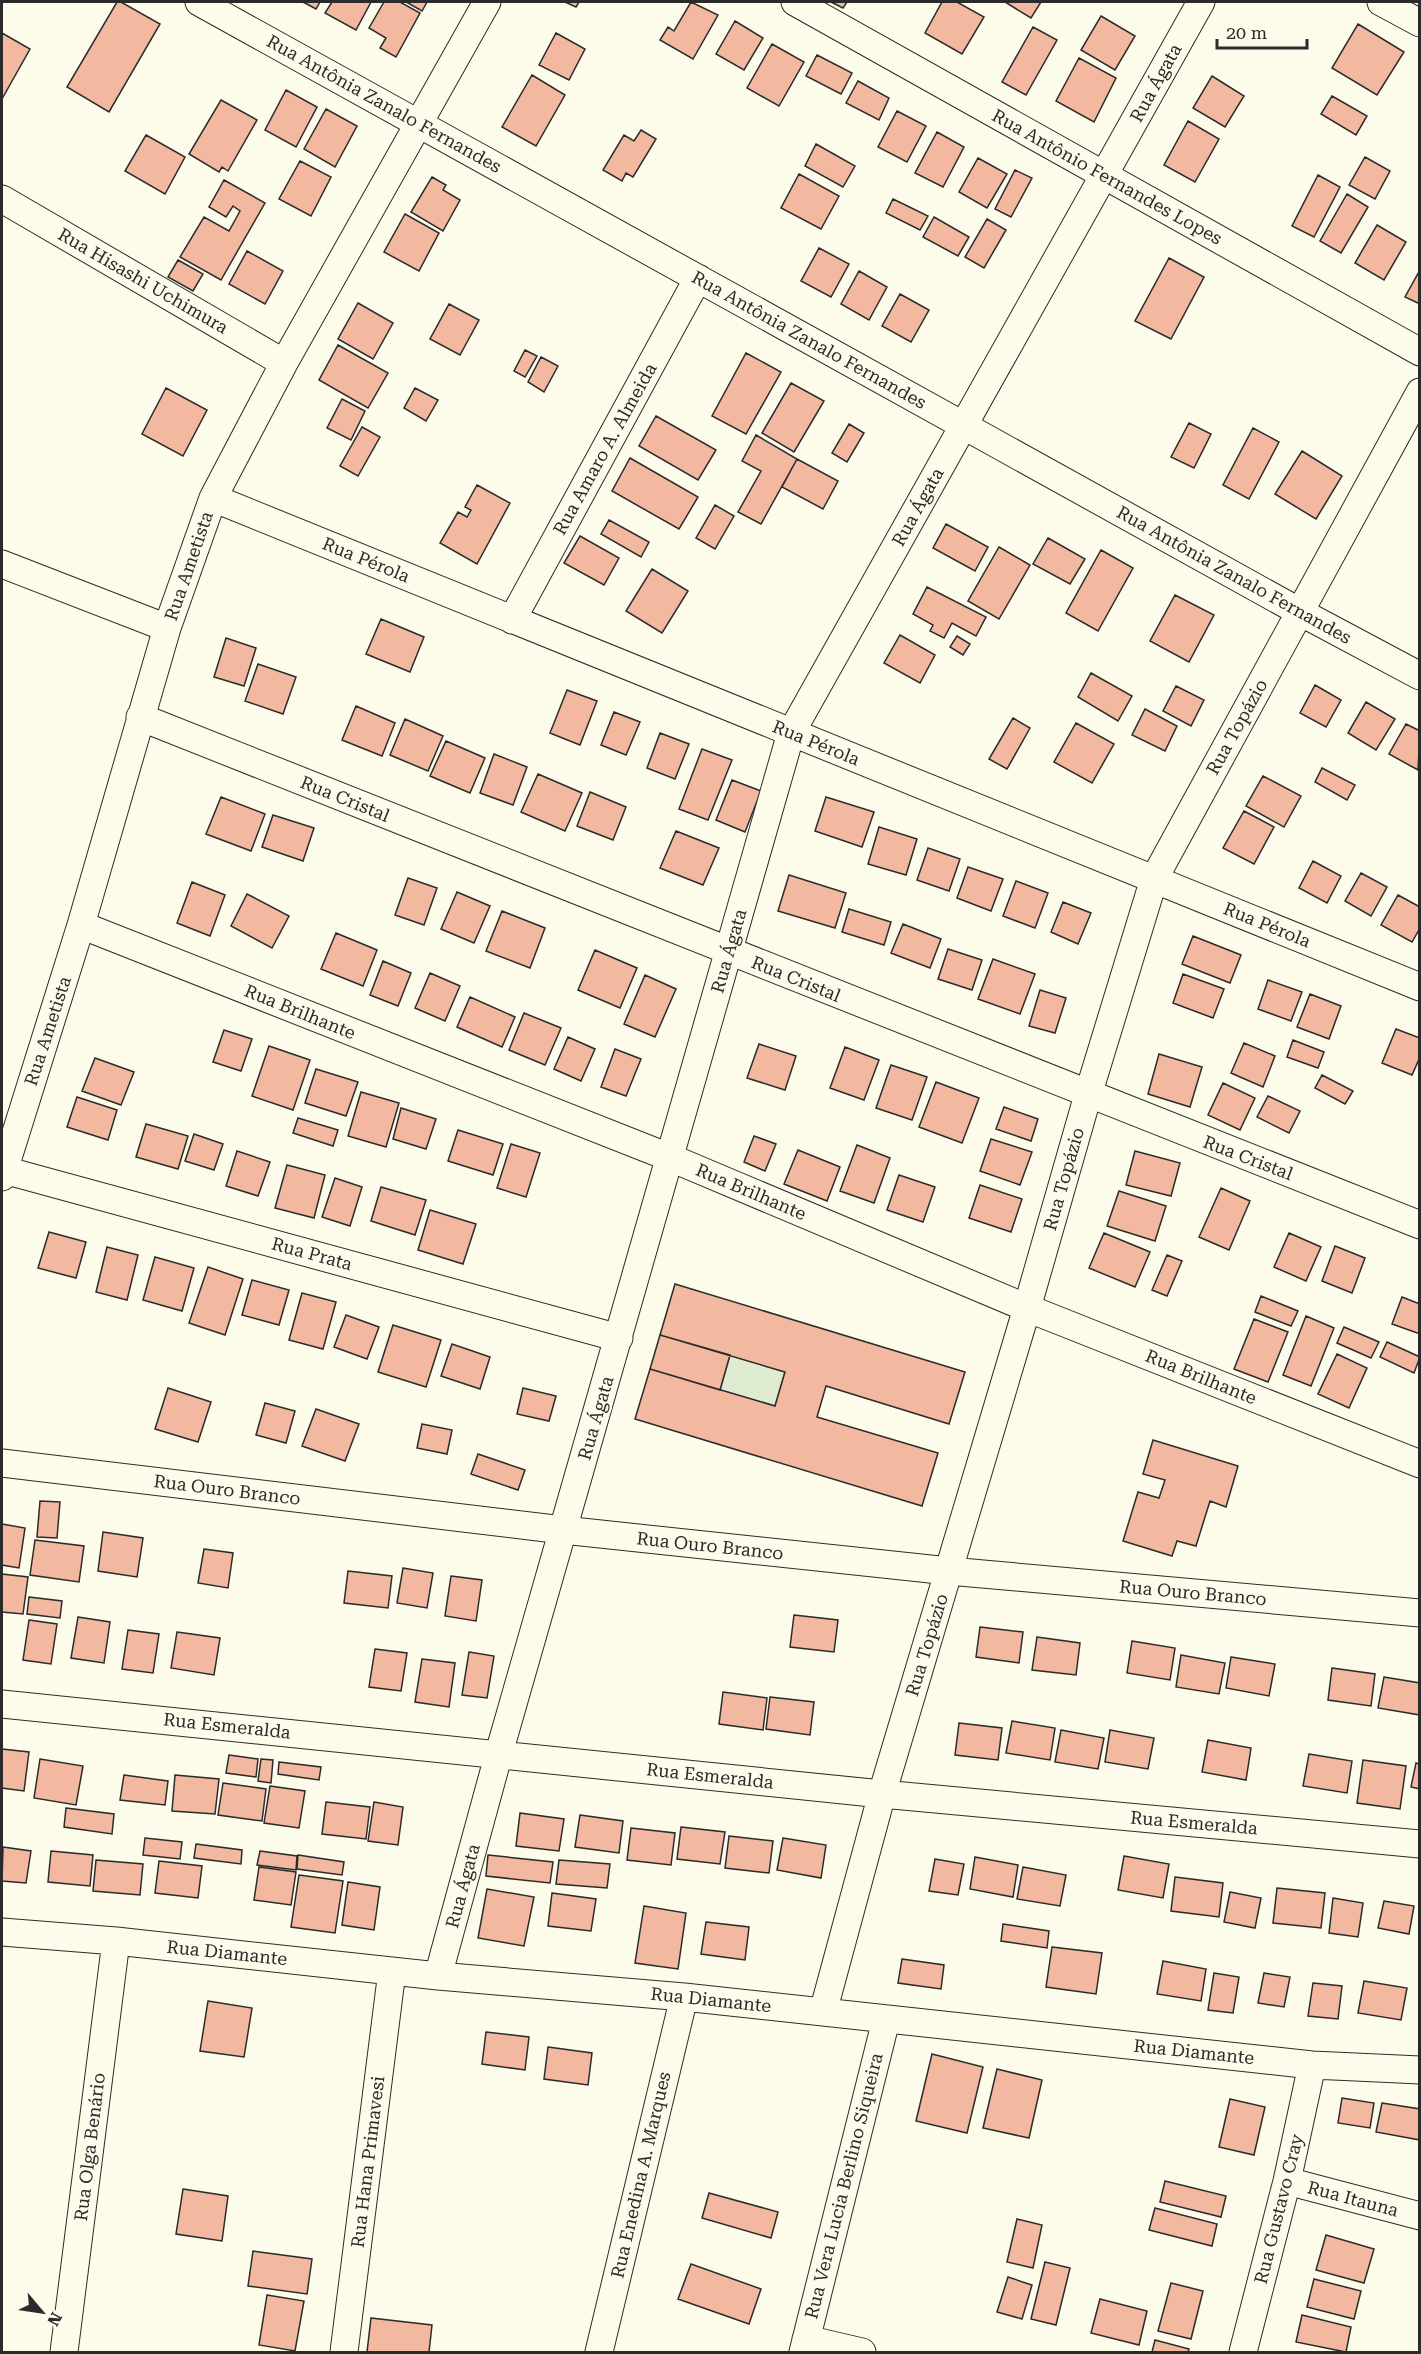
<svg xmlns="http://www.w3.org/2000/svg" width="1421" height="2354" font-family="'Roboto Serif',serif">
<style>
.green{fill:#deebd1;stroke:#74746e;stroke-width:1.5}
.building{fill:#f2b8a0;stroke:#2b2b2b;stroke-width:1.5}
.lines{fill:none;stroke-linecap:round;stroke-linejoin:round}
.street-casing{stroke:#2b2b2b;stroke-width:29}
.street{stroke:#fdfbea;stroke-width:27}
.labels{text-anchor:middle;stroke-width:4.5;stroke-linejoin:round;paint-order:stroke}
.street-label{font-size:18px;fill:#2b2b2b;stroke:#fdfbea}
</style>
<rect width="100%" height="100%" fill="#fdfbea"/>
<path class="green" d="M730,1355L785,1372L775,1406L720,1390Z"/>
<path class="building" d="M117,2H121L160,24L109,112L67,87Z
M303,2H320L316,9Z
M332,2H371L356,30L325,13Z
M384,2H400L420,13L396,57L380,48L386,38L369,28Z
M406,2H427L422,11Z
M565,2H579L576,7Z
M691,2L718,15L693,59L660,40L668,27L674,31Z
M831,2H847L843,8Z
M942,2H957L984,17L962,54L925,33Z
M1005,2H1041L1031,18Z
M1101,16L1135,36L1115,70L1081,50Z
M735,21L763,38L744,70L716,54Z
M1358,24L1404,52L1377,95L1332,68Z
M1033,27L1057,40L1026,95L1002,82Z
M2,33L30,49L2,99Z
M556,33L585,49L569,80L539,65Z
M772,44L804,62L779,106L747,88Z
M817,55L852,73L841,94L806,76Z
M1079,58L1116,78L1094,122L1056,101Z
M532,75L565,95L536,146L502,127Z
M1212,76L1244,96L1225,127L1193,108Z
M858,81L889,98L879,120L846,103Z
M286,90L317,107L296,147L265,130Z
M1332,96L1367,116L1356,135L1321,114Z
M221,100L257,120L228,171L222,167L219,172L189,154Z
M326,109L357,126L335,167L304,149Z
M897,111L926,126L907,162L878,147Z
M1188,121L1219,139L1195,182L1164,165Z
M641,130L656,139L633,177L626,173L622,181L603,170L624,135L634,141Z
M937,132L964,147L943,187L915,173Z
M146,135L185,157L165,194L125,171Z
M816,144L855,166L843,187L805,166Z
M1365,157L1390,171L1375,199L1349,185Z
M978,158L1007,174L987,208L959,192Z
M300,161L331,177L311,216L279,199Z
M1015,170L1032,178L1011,217L995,209Z
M799,174L839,196L821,229L781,208Z
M1318,175L1340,187L1314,237L1292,226Z
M432,177L446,185L443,190L460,200L443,231L411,212Z
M224,180L265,203L221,280L180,257L204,217L229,231L240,211L233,206L226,217L209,207Z
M1347,194L1368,207L1341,253L1320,241Z
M893,199L928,216L920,230L886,213Z
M405,214L439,233L419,271L384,252Z
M934,217L969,237L958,256L923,237Z
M987,219L1006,230L984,268L965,257Z
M1377,225L1406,242L1384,280L1355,263Z
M819,248L849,264L831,297L801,281Z
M247,251L283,271L265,304L229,284Z
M1169,258L1204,277L1171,339L1135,321Z
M178,260L203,274L193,291L168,277Z
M1420,270V304L1405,297Z
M859,271L887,287L869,320L841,304Z
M900,294L929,310L911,342L882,326Z
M358,303L393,323L373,359L338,339Z
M449,304L479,320L460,355L430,339Z
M338,345L388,373L368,408L319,380Z
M525,350L537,356L525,377L514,371Z
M746,353L781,372L746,434L712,416Z
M541,357L558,366L544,392L528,382Z
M791,383L824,401L794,452L762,433Z
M166,388L207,410L183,456L142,434Z
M415,388L438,400L426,421L404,408Z
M342,399L365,411L351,440L327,428Z
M656,416L716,450L698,480L639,446Z
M1189,423L1211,434L1194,468L1171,457Z
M849,424L864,433L847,462L832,453Z
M362,427L380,437L358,476L340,466Z
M1253,428L1279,442L1249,499L1223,485Z
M756,435L797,459L761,524L738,512L761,471L742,461Z
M1302,451L1342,476L1316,519L1275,494Z
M630,458L698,497L679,529L612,491Z
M797,459L838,481L823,509L782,487Z
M477,485L510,503L477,564L440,543L458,512L467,517L471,510L465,507Z
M715,505L734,516L715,549L696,538Z
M609,520L649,542L641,557L601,534Z
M946,524L988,547L975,571L933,548Z
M580,536L619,558L604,585L564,563Z
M1048,538L1085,559L1070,584L1033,564Z
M999,547L1030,565L999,619L968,601Z
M1101,550L1133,568L1098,631L1066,613Z
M652,569L688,591L662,633L626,611Z
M927,587L986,617L976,636L952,623L944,638L930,631L933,625L913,614Z
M1175,595L1214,615L1189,662L1150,641Z
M381,619L424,637L410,672L366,654Z
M900,635L935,655L920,683L884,663Z
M957,636L970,644L963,655L950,647Z
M226,638L256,648L244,686L214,677Z
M258,664L296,677L283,714L245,701Z
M1091,673L1132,696L1118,721L1078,697Z
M1315,685L1341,700L1326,727L1300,713Z
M1176,686L1204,700L1191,726L1163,711Z
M567,690L597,701L580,745L550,733Z
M1366,702L1395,719L1376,750L1348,733Z
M356,706L395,723L382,756L342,740Z
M1145,709L1177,726L1165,751L1132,735Z
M614,712L640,722L626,755L601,745Z
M1013,718L1030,728L1007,769L989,759Z
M405,719L443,736L428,771L390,755Z
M1076,723L1114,744L1092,783L1054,762Z
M1406,724L1420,731L1418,770L1389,754Z
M660,733L689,744L675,779L647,768Z
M446,741L485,758L470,793L430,776Z
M702,749L732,760L708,820L679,809Z
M494,754L527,767L513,805L480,793Z
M1322,768L1355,785L1347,800L1315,782Z
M538,774L582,793L565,831L521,812Z
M1263,776L1301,796L1284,827L1246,806Z
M732,780L761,791L745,832L716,820Z
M590,792L626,807L613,840L577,826Z
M221,797L265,814L251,851L206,834Z
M826,797L874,812L862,847L815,831Z
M1244,811L1274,827L1254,864L1223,848Z
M273,815L314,828L303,861L262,847Z
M879,827L917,839L906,875L868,864Z
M676,831L719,848L703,885L660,868Z
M928,848L960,859L949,891L917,880Z
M1313,861L1341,876L1327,903L1299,888Z
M968,867L1003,879L991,911L957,898Z
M1361,873L1387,887L1371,916L1345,901Z
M789,875L846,893L835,928L778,911Z
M408,878L437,888L424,925L395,915Z
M1016,881L1048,893L1035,928L1003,916Z
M192,882L225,895L210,936L177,923Z
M457,892L490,906L474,943L441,929Z
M247,894L289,916L272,948L231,926Z
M1398,895L1420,907V928L1412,942L1381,925Z
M1063,902L1091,913L1078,944L1051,932Z
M849,909L891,922L884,945L842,932Z
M502,911L545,928L530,968L486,951Z
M903,924L941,939L930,968L891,953Z
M336,933L377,950L363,986L321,969Z
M1193,936L1241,955L1230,983L1182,964Z
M948,949L982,960L972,990L938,979Z
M595,950L637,968L620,1008L578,990Z
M993,959L1035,974L1020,1014L978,999Z
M383,961L411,973L398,1006L370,995Z
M430,973L460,986L445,1021L415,1008Z
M1183,974L1224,989L1213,1018L1173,1003Z
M645,975L676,989L655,1037L624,1024Z
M1268,980L1302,992L1291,1021L1258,1009Z
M1040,990L1066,998L1055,1033L1029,1026Z
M1310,994L1341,1006L1329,1039L1297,1027Z
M470,997L515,1017L502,1047L457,1027Z
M524,1013L561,1028L545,1065L509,1050Z
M1396,1029L1420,1038V1057L1412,1075L1382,1063Z
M224,1030L252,1039L241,1071L213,1062Z
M568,1037L595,1049L581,1081L554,1069Z
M1293,1040L1324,1052L1318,1068L1287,1057Z
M1244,1043L1275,1056L1263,1087L1231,1073Z
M759,1044L796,1056L785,1090L747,1078Z
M269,1046L310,1060L293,1110L252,1096Z
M845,1047L879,1060L864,1100L830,1088Z
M615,1049L641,1059L626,1096L601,1087Z
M1159,1054L1202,1067L1190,1107L1148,1094Z
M95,1058L134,1072L121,1105L82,1091Z
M891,1065L927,1077L912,1120L876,1108Z
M316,1069L358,1082L346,1116L305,1103Z
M1322,1075L1353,1091L1345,1104L1315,1088Z
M936,1082L979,1098L962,1143L919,1127Z
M1223,1083L1255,1098L1240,1130L1208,1115Z
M361,1092L399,1103L386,1147L348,1136Z
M1268,1096L1300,1111L1289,1133L1257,1117Z
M77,1097L117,1110L108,1140L67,1127Z
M1004,1107L1038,1119L1031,1141L996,1129Z
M401,1108L436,1119L426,1149L393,1139Z
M298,1118L338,1130L333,1146L293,1133Z
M146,1124L188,1136L178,1169L136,1157Z
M458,1130L503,1144L493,1175L448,1161Z
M194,1134L223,1144L214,1170L185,1161Z
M754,1136L776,1144L765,1171L744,1162Z
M991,1139L1032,1152L1020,1185L980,1171Z
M511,1144L540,1153L526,1197L497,1188Z
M857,1145L890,1158L874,1203L840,1191Z
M798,1150L840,1167L827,1201L784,1184Z
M237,1151L270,1162L258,1196L226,1186Z
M1135,1151L1180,1163L1171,1196L1126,1185Z
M287,1165L325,1175L314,1218L275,1208Z
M899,1175L935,1187L923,1222L887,1210Z
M335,1178L362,1187L350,1226L322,1217Z
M980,1185L1022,1199L1011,1232L969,1218Z
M381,1187L426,1200L415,1235L371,1221Z
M1221,1188L1250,1201L1229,1250L1199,1237Z
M1119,1191L1166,1206L1155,1241L1107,1226Z
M430,1210L476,1224L463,1264L418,1250Z
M49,1232L86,1242L76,1278L38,1268Z
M1104,1233L1150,1252L1135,1287L1089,1268Z
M1289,1233L1321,1247L1306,1281L1274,1267Z
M1335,1246L1365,1258L1352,1293L1322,1281Z
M107,1247L138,1255L127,1300L96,1292Z
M1167,1255L1182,1261L1167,1296L1152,1290Z
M155,1257L194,1268L182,1311L143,1300Z
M208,1267L243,1279L225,1335L189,1323Z
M252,1280L289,1290L279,1325L242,1315Z
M675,1284L965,1372L949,1424L826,1386L817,1417L938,1453L922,1506L635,1419L650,1369L775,1406L785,1372L660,1335Z
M302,1293L336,1302L323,1349L289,1340Z
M1261,1296L1298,1311L1291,1326L1255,1312Z
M1402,1297L1420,1304V1334L1392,1324Z
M346,1315L379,1327L367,1359L334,1347Z
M1306,1316L1334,1328L1311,1386L1283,1375Z
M1254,1319L1288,1332L1268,1382L1234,1369Z
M393,1325L441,1340L426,1387L378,1372Z
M1344,1327L1379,1342L1371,1358L1337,1343Z
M660,1335L730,1355L720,1390L650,1369Z
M1387,1342L1420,1357L1414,1373L1380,1357Z
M452,1344L490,1357L480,1389L441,1376Z
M1337,1354L1367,1368L1349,1408L1318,1394Z
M168,1388L211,1402L198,1442L155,1429Z
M523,1388L556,1396L549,1421L517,1414Z
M265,1403L295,1411L286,1443L256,1435Z
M316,1409L359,1424L345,1461L302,1446Z
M422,1424L452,1430L447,1454L417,1448Z
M1153,1440L1238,1466L1226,1507L1210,1501L1196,1546L1177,1541L1172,1556L1123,1541L1138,1492L1159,1498L1165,1480L1143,1474Z
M478,1454L525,1470L518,1490L471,1474Z
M40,1501L60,1502L57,1538L37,1537Z
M2,1524L25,1528L19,1568L2,1565Z
M103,1532L143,1538L137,1577L98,1571Z
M35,1540L84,1546L79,1582L30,1575Z
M204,1549L233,1553L228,1588L198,1583Z
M403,1568L433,1573L427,1608L397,1603Z
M348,1571L392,1576L388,1608L344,1603Z
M2,1574L28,1577L23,1614L2,1612Z
M451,1576L482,1580L476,1621L445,1616Z
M29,1597L62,1601L60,1618L27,1614Z
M794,1615L838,1620L834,1652L790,1647Z
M78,1617L110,1622L104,1663L71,1658Z
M29,1620L57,1624L51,1664L23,1660Z
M980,1627L1023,1632L1019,1663L976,1657Z
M128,1630L159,1634L153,1673L122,1669Z
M177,1632L220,1638L214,1675L171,1668Z
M1037,1637L1080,1643L1076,1675L1032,1670Z
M1132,1641L1175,1648L1170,1680L1127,1673Z
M375,1649L407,1653L401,1691L369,1687Z
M469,1652L494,1656L487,1698L462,1695Z
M1181,1655L1225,1663L1219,1694L1176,1687Z
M1231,1657L1275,1664L1269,1696L1226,1688Z
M422,1659L455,1663L449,1707L415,1702Z
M1332,1668L1375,1674L1371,1706L1328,1700Z
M1384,1677L1420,1683V1715L1378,1708Z
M723,1692L767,1698L763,1730L719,1724Z
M770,1697L814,1702L810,1735L766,1729Z
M1012,1721L1055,1728L1050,1760L1006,1753Z
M959,1723L1002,1728L998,1760L955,1755Z
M1061,1730L1104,1738L1098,1769L1055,1762Z
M1110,1730L1154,1738L1148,1769L1105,1762Z
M1208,1740L1251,1748L1246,1780L1202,1772Z
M2,1749L29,1752L24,1791L2,1788Z
M1309,1754L1352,1761L1347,1793L1303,1786Z
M229,1755L258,1759L256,1777L226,1773Z
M40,1759L83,1766L76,1805L34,1798Z
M261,1759L273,1760L271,1783L258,1781Z
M1363,1760L1406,1766L1400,1809L1357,1803Z
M279,1762L321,1767L319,1780L278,1774Z
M1416,1763L1420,1764V1789L1411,1787Z
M124,1775L168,1781L165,1805L120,1800Z
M175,1775L219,1779L215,1814L172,1811Z
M223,1783L266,1789L262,1821L218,1815Z
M270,1786L305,1791L299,1828L264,1823Z
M326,1802L370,1807L366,1839L322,1834Z
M374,1802L403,1807L398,1845L368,1841Z
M66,1808L114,1814L112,1834L64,1827Z
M520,1813L564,1819L559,1851L516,1846Z
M580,1815L623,1821L619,1853L575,1847Z
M681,1827L725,1832L720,1864L677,1859Z
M631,1828L675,1833L671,1865L627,1860Z
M729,1836L773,1841L769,1873L725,1868Z
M145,1838L182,1842L180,1859L143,1855Z
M783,1838L826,1845L821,1878L777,1870Z
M196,1844L242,1850L241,1864L194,1858Z
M3,1847L31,1851L26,1883L2,1881Z
M51,1851L93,1855L90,1886L48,1882Z
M260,1851L297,1856L296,1870L257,1865Z
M298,1855L344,1862L342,1875L297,1869Z
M488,1855L553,1862L550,1883L486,1876Z
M1124,1856L1169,1864L1163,1898L1118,1890Z
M975,1857L1018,1865L1013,1897L970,1889Z
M935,1859L964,1864L958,1895L929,1891Z
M96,1860L143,1864L140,1895L93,1891Z
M559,1860L610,1864L607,1888L556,1884Z
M159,1861L202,1866L198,1898L155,1893Z
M259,1867L296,1872L291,1905L254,1900Z
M1023,1867L1066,1875L1060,1906L1017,1899Z
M299,1875L343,1881L335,1933L291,1927Z
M1175,1877L1223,1883L1219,1917L1171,1911Z
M348,1882L380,1887L374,1930L342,1925Z
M1277,1888L1325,1893L1321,1928L1273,1923Z
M487,1889L534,1897L524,1946L478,1938Z
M1230,1892L1261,1898L1255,1928L1224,1922Z
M552,1893L596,1899L591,1931L548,1926Z
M1333,1898L1363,1903L1358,1937L1329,1933Z
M1384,1901L1414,1906L1409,1934L1378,1928Z
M644,1906L686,1913L678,1969L635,1963Z
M706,1922L749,1927L745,1960L701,1954Z
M1003,1924L1049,1931L1047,1948L1001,1941Z
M1052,1947L1102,1953L1096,1994L1046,1987Z
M902,1959L944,1965L941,1989L898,1983Z
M1163,1961L1206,1969L1201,2001L1157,1994Z
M1214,1973L1239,1977L1233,2013L1208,2010Z
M1264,1973L1290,1977L1284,2007L1258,2003Z
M1364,1981L1407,1988L1401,2020L1358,2013Z
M1313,1983L1342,1986L1338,2019L1308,2016Z
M208,2001L252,2008L244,2057L200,2051Z
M486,2032L529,2037L525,2070L482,2064Z
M548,2047L592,2053L588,2085L544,2079Z
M932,2054L983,2067L967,2133L916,2121Z
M997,2069L1042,2080L1029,2138L983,2128Z
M1342,2098L1374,2103L1370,2128L1338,2123Z
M1230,2099L1265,2107L1254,2155L1219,2147Z
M1382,2103L1420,2109V2140L1376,2132Z
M1165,2181L1226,2196L1221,2217L1160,2202Z
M183,2189L228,2196L222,2241L176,2234Z
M709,2193L778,2212L771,2238L702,2218Z
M1155,2208L1217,2224L1212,2246L1149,2230Z
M1017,2219L1042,2225L1033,2268L1007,2262Z
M1326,2235L1374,2249L1364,2283L1316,2270Z
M253,2251L312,2259L307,2294L248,2286Z
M1045,2262L1070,2268L1056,2325L1031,2319Z
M691,2264L761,2289L749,2324L678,2299Z
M1008,2277L1032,2285L1022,2319L997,2312Z
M1314,2279L1361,2291L1354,2319L1307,2307Z
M1171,2283L1203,2291L1191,2339L1158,2331Z
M267,2295L304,2301L295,2351L259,2345Z
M1100,2299L1147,2311L1139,2345L1091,2333Z
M1302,2315L1351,2327L1346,2352L1296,2342Z
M371,2318L432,2325L429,2352H367Z
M1155,2340L1189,2349L1188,2352H1152Z"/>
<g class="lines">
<g class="street-casing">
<path id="street" d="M199,2L1300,612L1420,676
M795,2L1420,352
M1381,2L1420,23
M2,199L284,363
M213,498L1420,987
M2,564L167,628
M512,620L698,278
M140,717L1420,1225
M81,925L671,1158L1027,1308L1420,1464
M4,1170L619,1338
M2,1177L81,925L167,628L213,498L284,363L487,2
M2,1463L563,1530L949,1571L1420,1613
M2,1704L882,1794L1420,1844
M2,1932L116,1941L438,1976L684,1997L1312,2065L1420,2070
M438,1976L499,1753L791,733L1201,2
M823,2012L882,1794L1027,1308L1088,1095L1154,879L1420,392
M1287,2181L1420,2216
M806,2339L862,2352
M64,2352L116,1941
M344,2352L392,1971
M599,2352L684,1997
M803,2352L886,2020
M1243,2352L1287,2181L1312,2065"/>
</g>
<use href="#street" class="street"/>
</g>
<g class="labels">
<g class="street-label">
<text transform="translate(1156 83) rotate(-61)" y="6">Rua Ágata</text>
<text transform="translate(384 104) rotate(29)" y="6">Rua Antônia Zanalo Fernandes</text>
<text transform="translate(1107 177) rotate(29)" y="6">Rua Antônio Fernandes Lopes</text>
<text transform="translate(143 281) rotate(30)" y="6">Rua Hisashi Uchimura</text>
<text transform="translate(809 340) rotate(29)" y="6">Rua Antônia Zanalo Fernandes</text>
<text transform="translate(605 449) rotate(-61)" y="6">Rua Amaro A. Almeida</text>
<text transform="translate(918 507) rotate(-61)" y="6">Rua Ágata</text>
<text transform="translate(366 560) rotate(22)" y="6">Rua Pérola</text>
<text transform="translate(189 566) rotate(-71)" y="6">Rua Ametista</text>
<text transform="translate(1234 575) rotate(29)" y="6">Rua Antônia Zanalo Fernandes</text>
<text transform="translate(1237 727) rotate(-61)" y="6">Rua Topázio</text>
<text transform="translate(816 743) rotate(22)" y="6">Rua Pérola</text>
<text transform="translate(345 799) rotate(22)" y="6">Rua Cristal</text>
<text transform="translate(1267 925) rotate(22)" y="6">Rua Pérola</text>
<text transform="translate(729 951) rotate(-74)" y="6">Rua Ágata</text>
<text transform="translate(796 979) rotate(22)" y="6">Rua Cristal</text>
<text transform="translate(300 1012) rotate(22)" y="6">Rua Brilhante</text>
<text transform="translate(48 1031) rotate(-72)" y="6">Rua Ametista</text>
<text transform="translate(1248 1158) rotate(21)" y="6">Rua Cristal</text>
<text transform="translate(1064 1179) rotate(-74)" y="6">Rua Topázio</text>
<text transform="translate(751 1192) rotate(23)" y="6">Rua Brilhante</text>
<text transform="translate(312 1254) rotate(15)" y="6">Rua Prata</text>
<text transform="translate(1201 1377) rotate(22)" y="6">Rua Brilhante</text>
<text transform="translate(596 1418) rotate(-74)" y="6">Rua Ágata</text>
<text transform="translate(227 1490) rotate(7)" y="6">Rua Ouro Branco</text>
<text transform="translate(710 1546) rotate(6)" y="6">Rua Ouro Branco</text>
<text transform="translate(1193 1593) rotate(5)" y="6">Rua Ouro Branco</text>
<text transform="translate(927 1645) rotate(-73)" y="6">Rua Topázio</text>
<text transform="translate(227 1726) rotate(6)" y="6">Rua Esmeralda</text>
<text transform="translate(710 1776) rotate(6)" y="6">Rua Esmeralda</text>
<text transform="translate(1194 1823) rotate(5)" y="6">Rua Esmeralda</text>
<text transform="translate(463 1886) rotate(-75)" y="6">Rua Ágata</text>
<text transform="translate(227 1953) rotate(6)" y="6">Rua Diamante</text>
<text transform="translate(711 2000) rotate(6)" y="6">Rua Diamante</text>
<text transform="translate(1194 2052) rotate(6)" y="6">Rua Diamante</text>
<text transform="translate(90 2147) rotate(-83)" y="6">Rua Olga Benário</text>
<text transform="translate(368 2162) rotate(-83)" y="6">Rua Hana Primavesi</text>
<text transform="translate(641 2175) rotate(-77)" y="6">Rua Enedina A. Marques</text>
<text transform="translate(844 2186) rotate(-76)" y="6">Rua Vera Lucia Berlino Siqueira</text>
<text transform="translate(1353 2199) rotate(15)" y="6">Rua Itauna</text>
<text transform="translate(1279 2209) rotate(-76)" y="6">Rua Gustavo Cray</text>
</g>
</g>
<rect width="1421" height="2354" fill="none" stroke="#2b2b2b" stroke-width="6"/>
<g transform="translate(42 2312) rotate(119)" stroke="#fdfbea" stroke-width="4.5" paint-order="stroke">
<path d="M0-4.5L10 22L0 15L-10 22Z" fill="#2b2b2b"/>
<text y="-9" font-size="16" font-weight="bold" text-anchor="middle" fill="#2b2b2b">N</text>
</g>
<path d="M1217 39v9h90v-9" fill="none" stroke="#2b2b2b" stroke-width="3"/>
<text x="1226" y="39" font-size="18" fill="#2b2b2b" stroke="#fdfbea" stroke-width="4.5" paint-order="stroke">20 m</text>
</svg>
